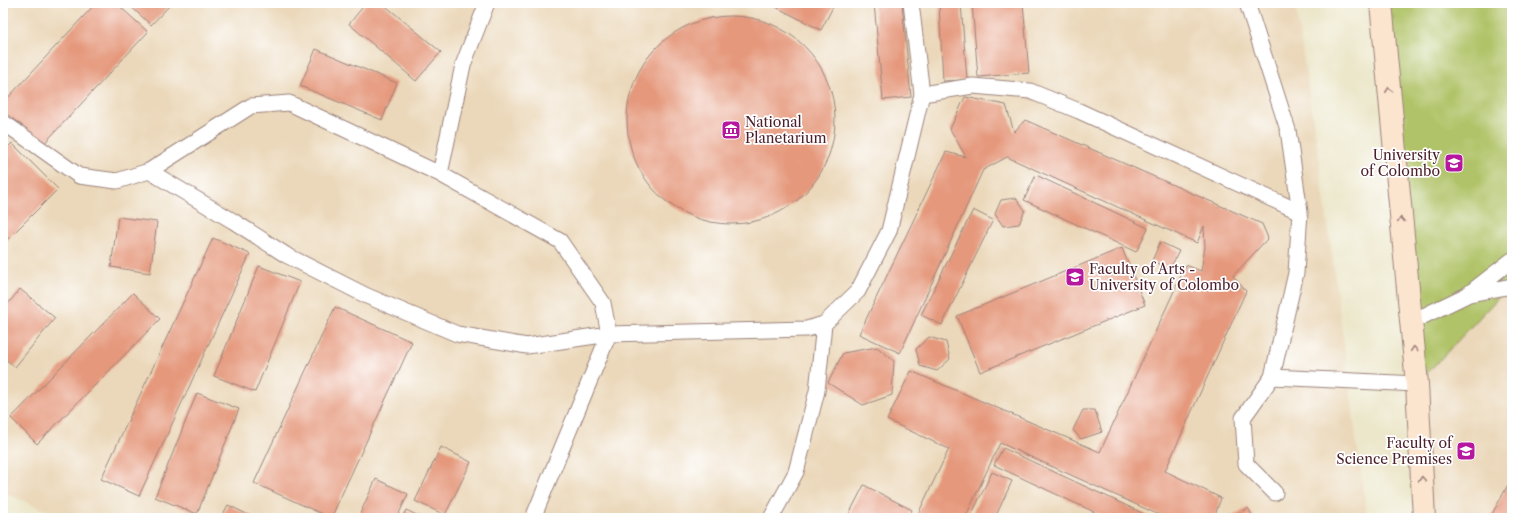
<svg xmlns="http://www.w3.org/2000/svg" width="1515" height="521" font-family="'Libre Caslon Text',serif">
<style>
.built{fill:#ebd8ba}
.green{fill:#b0c367;stroke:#7d7149}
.building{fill:#e5987b}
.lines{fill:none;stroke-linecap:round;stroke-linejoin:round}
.lane-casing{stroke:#9b837b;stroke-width:17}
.secondary-casing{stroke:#9b837b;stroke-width:24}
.lane{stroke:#fff;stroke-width:15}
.secondary{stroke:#fbe5cf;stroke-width:22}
.oneway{stroke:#a2827d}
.labels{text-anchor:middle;stroke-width:3.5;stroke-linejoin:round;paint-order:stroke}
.poi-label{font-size:14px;fill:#4a1f2b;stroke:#fff;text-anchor:start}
</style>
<rect width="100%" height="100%" fill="#fff"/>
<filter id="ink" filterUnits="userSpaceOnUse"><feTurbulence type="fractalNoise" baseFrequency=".025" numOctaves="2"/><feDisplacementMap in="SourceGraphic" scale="8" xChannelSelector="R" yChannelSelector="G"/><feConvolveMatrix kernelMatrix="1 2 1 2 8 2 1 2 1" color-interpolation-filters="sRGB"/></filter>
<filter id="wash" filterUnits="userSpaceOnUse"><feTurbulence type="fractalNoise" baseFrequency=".012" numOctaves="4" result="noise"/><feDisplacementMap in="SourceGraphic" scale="16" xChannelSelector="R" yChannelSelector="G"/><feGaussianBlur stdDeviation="0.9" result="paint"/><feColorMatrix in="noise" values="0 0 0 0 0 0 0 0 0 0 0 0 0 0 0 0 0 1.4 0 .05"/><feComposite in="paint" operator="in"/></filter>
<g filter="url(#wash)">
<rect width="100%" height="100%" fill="#ece7cb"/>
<path class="built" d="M3,3H1295L1319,158L1367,518H63L3,492Z
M1512,3V518H1424L1417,384Z"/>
<path class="green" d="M1381,3H1512V283L1417,384Z"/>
<g id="blocks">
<path class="building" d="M96,3H116L148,32L40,148L3,113V103Z
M127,3H172L151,25Z
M366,3H382L441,52L416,81L349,24Z
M768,3H835L821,30Z
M874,3H902L911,97L883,100Z
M939,3H961L967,80L943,81Z
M972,3H1023L1029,73L978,77Z
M627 120a104 104 0 1 1 208 0a104 104 0 1 1-208 0Z
M316,49L397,83L382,120L300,86Z
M965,97L1006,105L1014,132L1025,120L1262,224L1268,238L1233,276L1246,291L1165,471L1221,498L1214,518H1166L1000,443L965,518H916L949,449L887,420L911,371L1100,452L1186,265L1201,271L1205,247L1204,226L1197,243L1007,157L983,170L900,353L859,334L946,152L966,157L950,129Z
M12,143L58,189L3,244V152Z
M1036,175L1148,228L1136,252L1024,200Z
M1016,198L1025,210L1019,224L1003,226L995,214L1001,200Z
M973,210L993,220L942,325L921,315Z
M118,217L157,222L150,273L111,267Z
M213,238L250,254L139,496L101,479Z
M1160,242L1179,251L1170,269L1152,261Z
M1122,248L1145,305L980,372L957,316Z
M259,266L300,282L255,392L214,376Z
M20,289L55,318L15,367L3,357V310Z
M133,293L160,319L37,444L11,418Z
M335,307L412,342L331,518L254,483Z
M929,337L946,342L950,359L937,371L920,366L916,349Z
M877,347L894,361L892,395L863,405L828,383L843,353Z
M197,393L239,409L197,514L155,497Z
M1083,410H1095L1102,432L1081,439L1073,430Z
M441,447L471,462L445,515L415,501Z
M1003,448L1153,518H1107L994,465Z
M992,472L1012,481L995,518H970Z
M376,479L408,494L397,518H358Z
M1509,483L1512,485V518H1495L1491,516Z
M864,485L912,510L908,518H847Z
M228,505L255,518H221Z
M1248,508L1254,518H1229Z
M406,510L423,518H402Z"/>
</g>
</g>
<g filter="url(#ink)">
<use href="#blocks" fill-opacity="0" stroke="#9b837b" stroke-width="1"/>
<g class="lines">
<g class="lane-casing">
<path id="lane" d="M1247,3L1288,130L1300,212L1296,273L1272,377L1417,384
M922,94L973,86L1030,91L1079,111L1300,212
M3,122L79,176L117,181L149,171L251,106L289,103L440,174L560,241L603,303L609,334L533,518
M149,171L233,221L286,255L367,296L457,334L527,346L609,334L807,329L824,324L858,291L889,231L922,94L911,3
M440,174L463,65L487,3
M1470,294L1512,286
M1411,322L1467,295L1512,260
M1272,377L1243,418L1246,464L1275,493
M771,518L796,472L817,391L824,324"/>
</g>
<g class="secondary-casing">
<path id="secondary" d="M1381,3L1417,384L1424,518"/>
</g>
<use href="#lane" class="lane"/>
<use href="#secondary" class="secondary"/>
</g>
<defs><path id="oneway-chevron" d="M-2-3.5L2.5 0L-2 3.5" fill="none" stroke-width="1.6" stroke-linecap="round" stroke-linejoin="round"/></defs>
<g class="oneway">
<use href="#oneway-chevron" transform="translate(1389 90) rotate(-95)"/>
<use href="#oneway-chevron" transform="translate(1401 220) rotate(-95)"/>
<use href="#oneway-chevron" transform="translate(1414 349) rotate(-95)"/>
<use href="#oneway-chevron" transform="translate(1422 479) rotate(-93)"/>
</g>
</g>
<defs>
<g id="museum-square" transform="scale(1)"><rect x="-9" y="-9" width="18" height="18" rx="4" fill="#b5179e" stroke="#fff"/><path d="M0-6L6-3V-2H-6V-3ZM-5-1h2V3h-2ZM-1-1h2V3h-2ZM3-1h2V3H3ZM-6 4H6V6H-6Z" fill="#fff"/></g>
<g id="university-square" transform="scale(1)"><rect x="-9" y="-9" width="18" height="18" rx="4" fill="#b5179e" stroke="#fff"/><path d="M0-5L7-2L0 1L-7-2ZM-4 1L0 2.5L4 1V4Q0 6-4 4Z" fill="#fff"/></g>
</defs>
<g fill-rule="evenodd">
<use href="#museum-square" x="731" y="130"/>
<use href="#university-square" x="1454" y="163"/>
<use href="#university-square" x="1075" y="277"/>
<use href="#university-square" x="1466" y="451"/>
</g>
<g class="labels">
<g class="poi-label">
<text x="745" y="127">National<tspan x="745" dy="16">Planetarium</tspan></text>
<text x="1440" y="160" text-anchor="end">University<tspan x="1440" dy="16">of Colombo</tspan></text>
<text x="1089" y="274">Faculty of Arts -<tspan x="1089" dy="16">University of Colombo</tspan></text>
<text x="1452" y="448" text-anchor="end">Faculty of<tspan x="1452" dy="16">Science Premises</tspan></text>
</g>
</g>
<rect width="1515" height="521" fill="none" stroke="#fff" stroke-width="16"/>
</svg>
